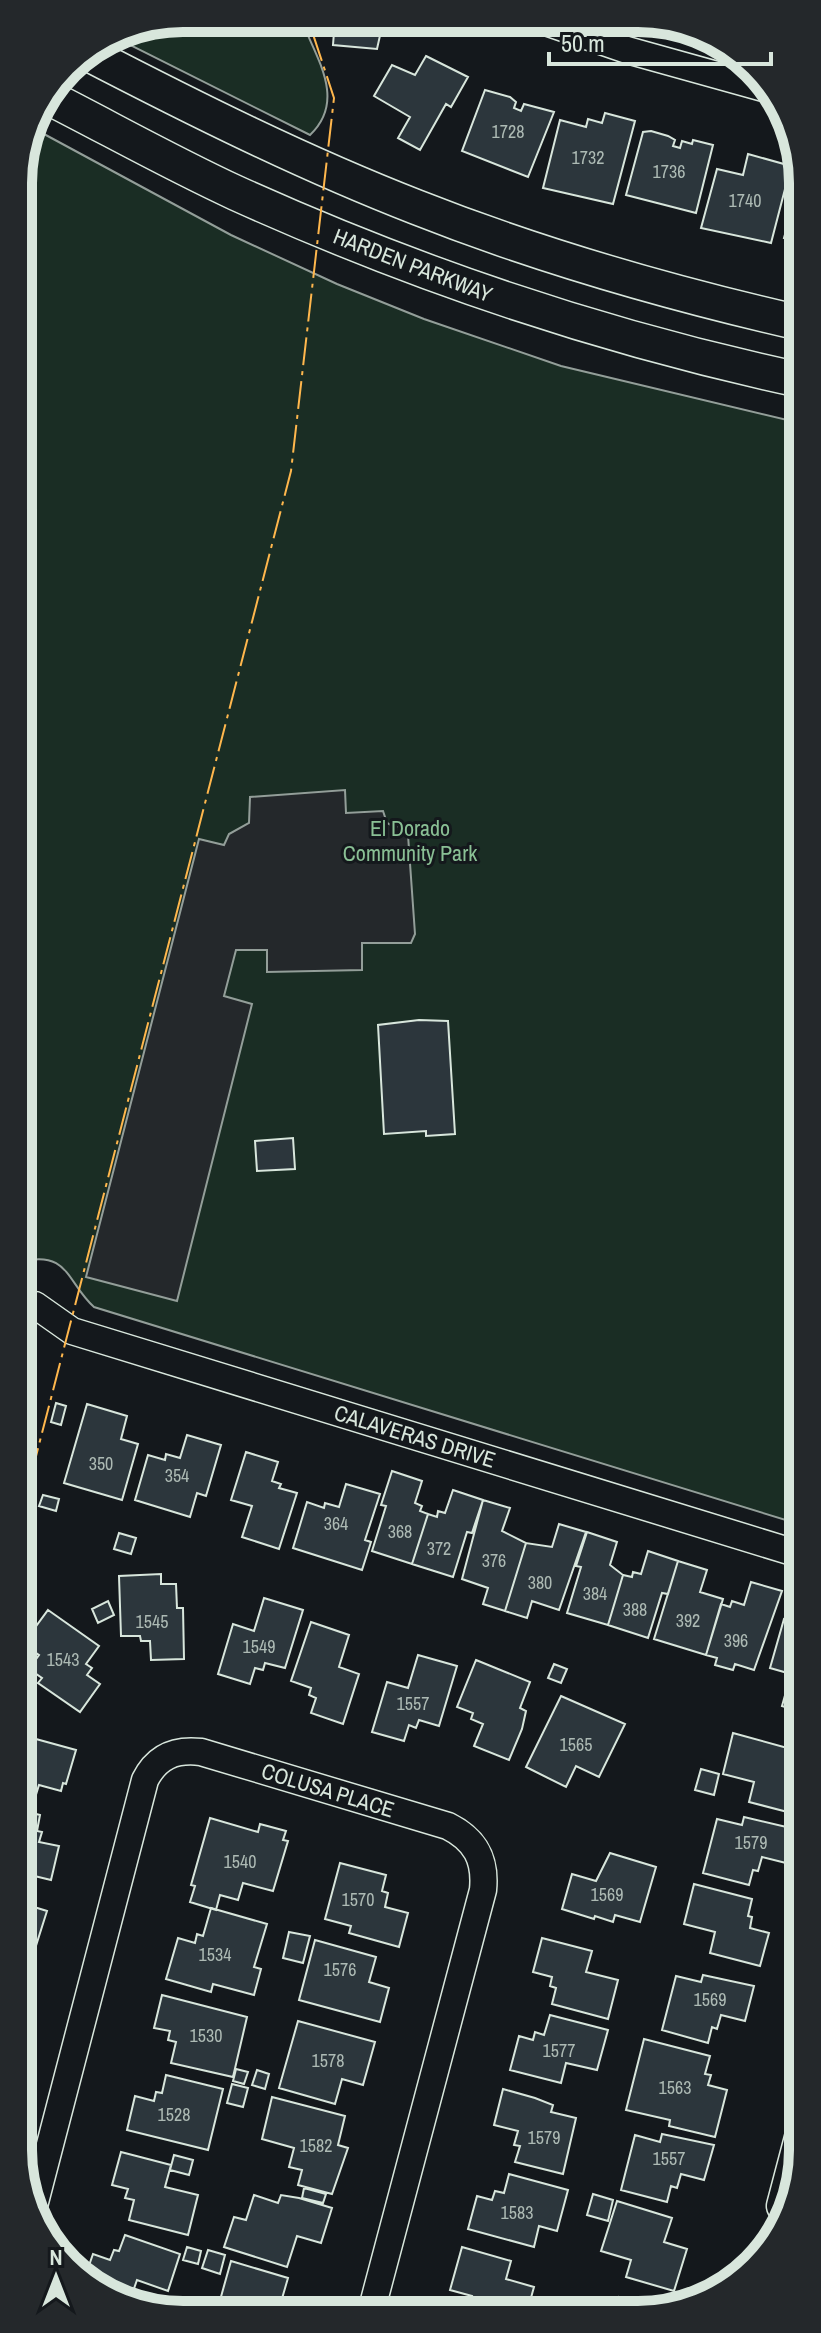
<svg xmlns="http://www.w3.org/2000/svg" width="821" height="2333" font-family="'Archivo Narrow',sans-serif">
<style>
.green{fill:#1a2d24;stroke:#939e99;stroke-width:2}
.parking{fill:#24282b;stroke:#939e99;stroke-width:2}
.building{fill:#2c363c;stroke:#d8e6dc;stroke-width:2}
.lines{fill:none;stroke-linecap:round;stroke-linejoin:round}
.minor-casing{stroke:#d8e6dc;stroke-width:29}
.tertiary-casing{stroke:#d8e6dc;stroke-width:37}
.minor{stroke:#14181c;stroke-width:26}
.tertiary{stroke:#14181c;stroke-width:34}
.power{stroke:#ffb74d;stroke-width:2;stroke-dasharray:28 6 4 6;stroke-linecap:butt}
.labels{text-anchor:middle;stroke-width:6;stroke-linejoin:round;paint-order:stroke}
.number-label{font-size:18px;fill:#adbab4}
.street-label{font-size:22px;fill:#d8e6dc;stroke:#14181c}
.park-label{font-size:22px;fill:#8ac095;stroke:#14181c}
.rim{fill:none;stroke:#d8e6dc;stroke-width:10}
</style>
<rect width="100%" height="100%" fill="#14181c"/>
<path class="green" d="M183,18L301,19C316,58 347,100 310,135L112,36L121,30Z
M31,127L231,235L337,284L424,319L561,366L800,423L802,1525L94,1307C67,1283 69,1249 20,1262L18,172Z"/>
<path class="parking" d="M345,790L346,813L383,811L387,823L395,827L403,825L408,835L415,934L411,943H362V970L267,972V950H236L224,996L252,1004L177,1301L86,1277L199,839L224,845L229,834L249,823L250,797Z"/>
<path class="building" d="M335,19H399L398,24L383,22L377,49L333,45Z
M426,56L468,77L451,107L446,104L420,150L398,138L410,117L374,96L392,65L415,75Z
M485,90L510,97L516,102L514,108L521,111L524,104L554,112L528,177L462,151Z
M605,113L635,121L613,204L543,188L560,120L586,127L588,119L602,123Z
M651,131L668,136L675,140L673,146L680,148L682,141L692,144L693,140L713,145L696,213L626,195L643,132Z
M748,154L791,166L771,243L701,228L717,169L743,175Z
M800,180V242L784,238Z
M419,1020L448,1021L455,1134L426,1136V1131L384,1134L378,1025Z
M293,1138L295,1169L257,1171L255,1141Z
M56,1403L66,1406L61,1425L51,1422Z
M87,1404L127,1416L121,1439L138,1444L122,1500L64,1483Z
M187,1435L221,1445L206,1496L197,1493L190,1517L135,1500L148,1455L165,1460L166,1454L180,1458Z
M246,1452L278,1462L272,1481L281,1484L279,1488L297,1493L279,1549L242,1537L252,1506L231,1500Z
M392,1471L422,1481L415,1503L422,1506L420,1511L428,1514L412,1564L372,1551L386,1506L381,1505Z
M346,1484L380,1494L365,1540L371,1542L362,1570L293,1548L307,1502L324,1508L325,1503L339,1507Z
M453,1490L483,1500L472,1533L467,1532L453,1577L412,1564L428,1514L437,1517L438,1511L445,1513Z
M43,1495L59,1499L56,1511L39,1506Z
M483,1500L510,1508L502,1531L526,1543L505,1611L483,1604L488,1588L462,1579Z
M559,1524L586,1532L559,1610L532,1601L527,1618L505,1611L526,1543L552,1547Z
M587,1532L617,1542L610,1565L623,1575L608,1625L567,1613L581,1567L576,1566Z
M119,1533L136,1538L131,1554L114,1549Z
M648,1551L678,1561L668,1594L662,1593L648,1638L608,1625L623,1575L632,1577L633,1572L641,1574Z
M678,1561L707,1570L700,1592L723,1599L706,1655L654,1639Z
M161,1574V1584H176L177,1608H183L184,1659L151,1660L150,1641H141L140,1636H121L119,1576Z
M751,1582L782,1591L754,1670L735,1664L733,1670L715,1665L717,1658L706,1655L721,1604L730,1607L732,1601L744,1605Z
M264,1598L303,1610L285,1668L265,1663L263,1670L255,1668L250,1684L218,1674L233,1624L254,1631Z
M108,1601L114,1615L98,1623L92,1609Z
M48,1610L99,1646L86,1664L92,1668L87,1675L100,1684L80,1712L38,1683L42,1678L29,1669L39,1655L23,1644Z
M784,1619L802,1624V1712L782,1706L791,1674L770,1668Z
M311,1622L349,1635L339,1667L359,1674L343,1724L311,1713L316,1698L309,1695L311,1688L291,1681Z
M418,1655L457,1666L439,1726L419,1720L416,1728L409,1725L404,1741L372,1732L387,1682L408,1688Z
M476,1660L530,1682L520,1708L526,1711L522,1729L509,1760L474,1746L483,1724L471,1719L473,1713L457,1707Z
M554,1664L567,1669L561,1683L548,1678Z
M561,1696L625,1724L599,1777L576,1766L566,1787L526,1767Z
M733,1733L791,1749L788,1777L802,1781L799,1815L749,1802L754,1782L723,1774Z
M25,1736L76,1750L66,1784L63,1783L61,1791L39,1785L34,1801L21,1797V1739Z
M701,1769L719,1774L714,1795L695,1790Z
M21,1810L40,1815L37,1831L42,1832L39,1842L59,1846L51,1880L22,1873L21,1877Z
M744,1817L795,1829L786,1863L762,1857L758,1871L753,1870L749,1885L703,1873L717,1819L742,1825Z
M210,1818L258,1832L260,1824L286,1831L283,1840L288,1841L273,1891L243,1883L238,1900L220,1895L216,1910L190,1902L195,1886L191,1885Z
M610,1853L656,1867L640,1922L615,1915L613,1922L595,1916L594,1919L562,1909L572,1874L596,1881Z
M340,1863L386,1875L382,1891L388,1893L385,1907L408,1913L399,1947L349,1933L351,1926L325,1919Z
M694,1884L752,1899L748,1916L752,1917L750,1928L769,1933L760,1966L710,1953L715,1932L684,1924Z
M21,1903L47,1911L34,1952L21,1948Z
M211,1908L267,1924L254,1967L261,1969L254,1995L213,1984L211,1992L166,1979L178,1938L195,1943L197,1934L203,1936Z
M289,1932L310,1936L303,1963L283,1958Z
M542,1938L592,1951L586,1972L618,1980L608,2019L552,2004L556,1988L550,1986L552,1977L533,1972Z
M315,1940L376,1957L369,1982L389,1988L380,2022L299,2000Z
M703,1975L754,1986L745,2021L721,2015L717,2029L712,2027L708,2043L662,2030L676,1976L701,1982Z
M162,1995L247,2017L233,2077L171,2063L176,2042L168,2040L170,2031L154,2028Z
M550,2015L608,2030L597,2070L566,2063L561,2083L510,2070L519,2036L533,2040L535,2032L544,2035Z
M298,2021L375,2042L363,2085L342,2079L335,2104L279,2088Z
M644,2039L710,2056L705,2074L711,2075L708,2085L727,2090L715,2137L669,2126L670,2120L626,2110Z
M236,2069L248,2072L244,2084L233,2081Z
M257,2070L269,2074L265,2089L252,2085Z
M166,2075L223,2089L208,2150L127,2130L135,2096L154,2101L156,2092L162,2093Z
M232,2084L248,2088L243,2107L227,2103Z
M503,2089L535,2098L553,2105L551,2112L576,2118L563,2174L515,2162L520,2146L514,2145L518,2131L494,2125Z
M272,2097L345,2116L338,2145L348,2148L332,2194L298,2185L302,2170L289,2167L294,2148L262,2139Z
M662,2134L714,2145L704,2180L681,2174L677,2188L671,2186L667,2202L621,2190L635,2135L660,2142Z
M121,2152L171,2165L165,2187L198,2195L188,2235L129,2220L134,2200L125,2198L128,2189L112,2185Z
M174,2155L193,2160L189,2175L170,2170Z
M509,2174L568,2190L557,2231L539,2226L534,2247L468,2229L477,2196L492,2200L495,2191L504,2193Z
M304,2188L326,2194L323,2203L302,2198Z
M593,2194L613,2200L608,2221L587,2215Z
M254,2195L278,2203L281,2195L299,2198L332,2208L321,2243L297,2236L287,2267L224,2247L234,2217L246,2220Z
M617,2201L672,2218L664,2242L687,2249L674,2291L626,2277L631,2260L601,2251Z
M125,2235L180,2254L168,2291L137,2280L130,2300L85,2277L93,2254L110,2260L114,2250L119,2251Z
M187,2247L201,2251L198,2264L183,2260Z
M462,2247L511,2261L506,2279L534,2287L527,2312H468L472,2296L450,2290Z
M208,2250L225,2255L220,2274L202,2268Z
M231,2261L288,2278L281,2302L303,2308L302,2312L217,2311Z
M619,2297L637,2300L670,2308V2312H589L592,2299L617,2305Z"/>
<g class="lines">
<g class="minor-casing">
<path id="minor" d="M540,20L627,50L767,89
M35,1305L72,1331L802,1555
M34,2206L145,1780C157,1756 175,1749 201,1752L448,1826C476,1840 486,1860 483,1890L371,2312"/>
</g>
<g class="tertiary-casing">
<path id="tertiary" d="M85,52C193,108 303,163 416,207C540,256 669,293 800,323
M46,96C109,128 171,163 236,193C417,275 605,338 800,380
M784,2206L803,2134"/>
</g>
<use href="#minor" class="minor"/>
<use href="#tertiary" class="tertiary"/>
<path class="power" d="M20,1518L291,471L334,98L308,19"/>
</g>
<g class="labels">
<g class="number-label">
<text x="508" y="138">1728</text>
<text x="588" y="164">1732</text>
<text x="669" y="178">1736</text>
<text x="745" y="207">1740</text>
<text x="101" y="1470">350</text>
<text x="177" y="1482">354</text>
<text x="336" y="1530">364</text>
<text x="400" y="1538">368</text>
<text x="439" y="1555">372</text>
<text x="494" y="1567">376</text>
<text x="540" y="1589">380</text>
<text x="595" y="1600">384</text>
<text x="635" y="1616">388</text>
<text x="688" y="1627">392</text>
<text x="152" y="1628">1545</text>
<text x="736" y="1647">396</text>
<text x="259" y="1653">1549</text>
<text x="63" y="1666">1543</text>
<text x="413" y="1710">1557</text>
<text x="576" y="1751">1565</text>
<text x="751" y="1849">1579</text>
<text x="240" y="1868">1540</text>
<text x="607" y="1901">1569</text>
<text x="358" y="1906">1570</text>
<text x="215" y="1961">1534</text>
<text x="340" y="1976">1576</text>
<text x="710" y="2006">1569</text>
<text x="206" y="2042">1530</text>
<text x="559" y="2057">1577</text>
<text x="328" y="2067">1578</text>
<text x="675" y="2094">1563</text>
<text x="174" y="2121">1528</text>
<text x="544" y="2144">1579</text>
<text x="316" y="2152">1582</text>
<text x="669" y="2165">1557</text>
<text x="517" y="2219">1583</text>
</g>
<g class="street-label">
<text transform="translate(413 265) rotate(21)" y="8">HARDEN PARKWAY</text>
<text transform="translate(415 1436) rotate(17)" y="8">CALAVERAS DRIVE</text>
<text transform="translate(328 1790) rotate(17)" y="8">COLUSA PLACE</text>
</g>
<g class="park-label">
<text x="410" y="836">El Dorado<tspan x="410" dy="25">Community Park</tspan></text>
</g>
</g>
<path d="M0 0H821V2333H0ZM183 32H638A151 151 0 0 1 789 183V2150A151 151 0 0 1 638 2301H183A151 151 0 0 1 32 2150V183A151 151 0 0 1 183 32Z" fill="#24282b" fill-rule="evenodd"/>
<path class="rim" d="M183 32H638A151 151 0 0 1 789 183V2150A151 151 0 0 1 638 2301H183A151 151 0 0 1 32 2150V183A151 151 0 0 1 183 32Z"/>
<g transform="translate(56 2277)" stroke="#14181c" stroke-width="6" paint-order="stroke">
<path d="M0-6L14 30L0 20L-14 30Z" fill="#d8e6dc"/>
<text y="-12" font-size="22" font-weight="bold" text-anchor="middle" fill="#d8e6dc">N</text>
</g>
<path d="M549 52v12h222v-12" fill="none" stroke="#d8e6dc" stroke-width="4"/>
<text x="561" y="52" font-size="24" fill="#d8e6dc" stroke="#14181c" stroke-width="6" paint-order="stroke">50 m</text>
</svg>
